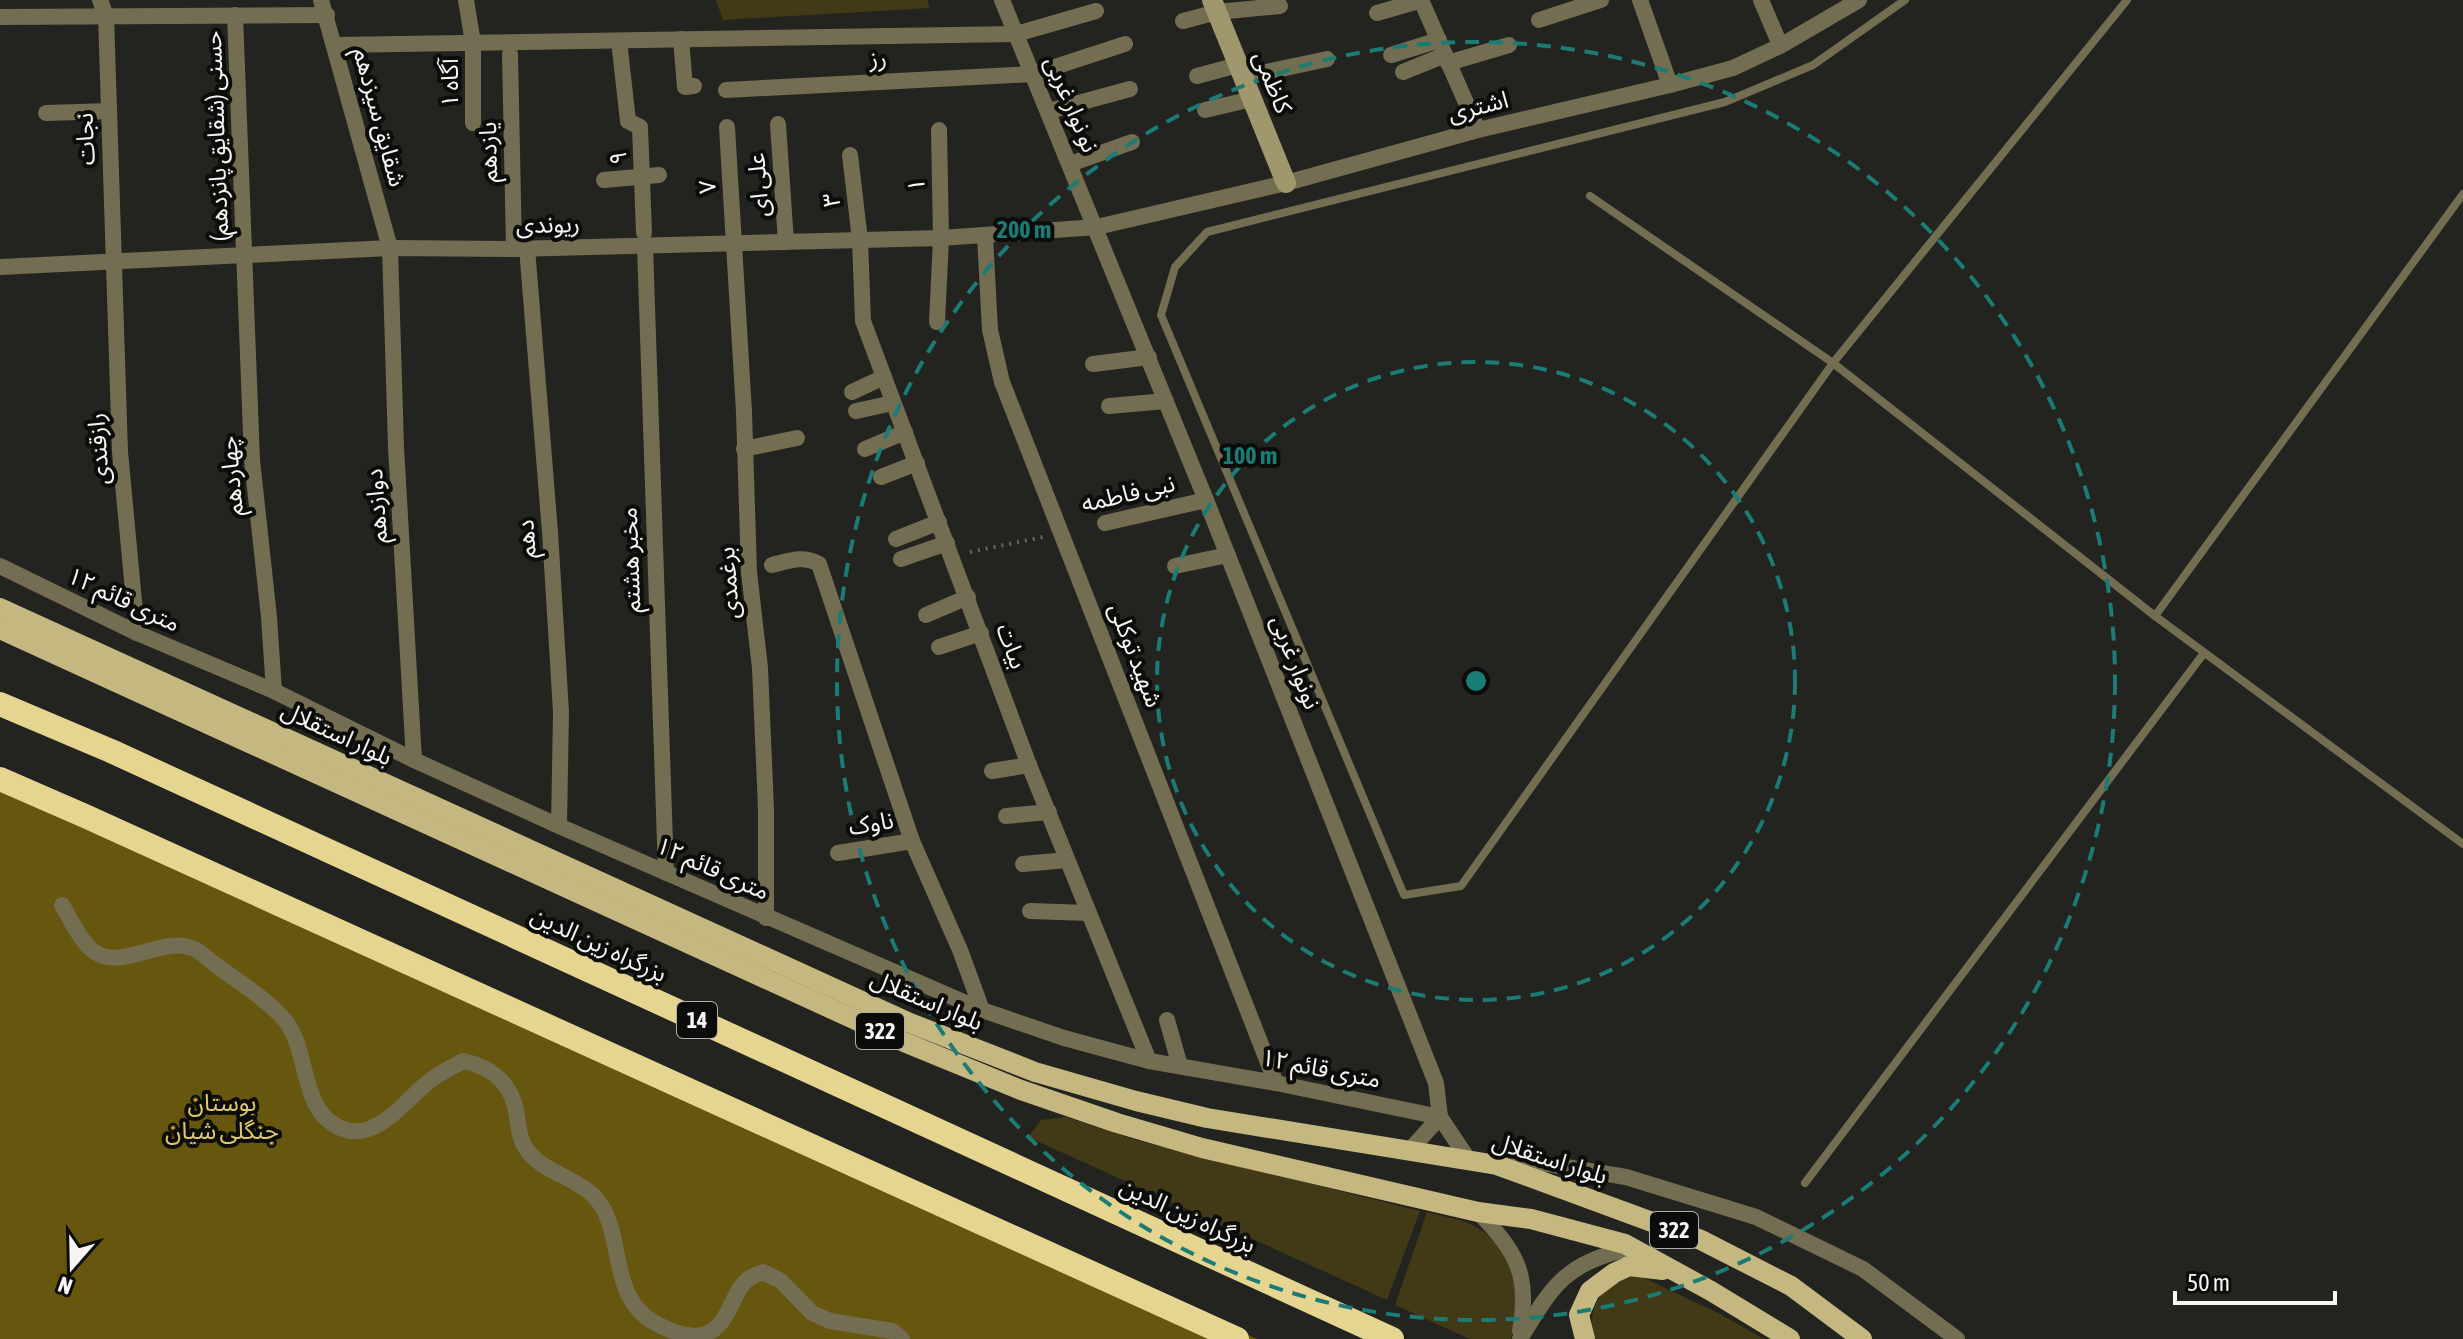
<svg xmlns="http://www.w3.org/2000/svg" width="2463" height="1339" font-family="'Asap Condensed','Noto Sans Arabic',sans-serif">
<rect width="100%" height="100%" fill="#23231f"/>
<g fill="#423a16">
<polygon points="716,0 927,0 930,8 723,20"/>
<polygon points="1066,1117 1136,1140 1420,1211 1387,1300 1028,1137 1041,1120"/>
<path d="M1427,1212C1441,1216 1456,1218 1470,1224C1513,1242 1526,1299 1511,1339H1470L1395,1305Z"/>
<path d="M1638,1275L1720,1314L1764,1339H1595C1584,1307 1605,1279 1638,1275Z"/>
</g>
<polygon fill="#66560e" points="0,777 78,809 1257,1339 0,1339"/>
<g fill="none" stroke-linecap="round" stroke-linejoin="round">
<polyline stroke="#666663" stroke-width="4" stroke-dasharray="2 6" stroke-linecap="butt" points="970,552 1043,537"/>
<g stroke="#736d52" stroke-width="8">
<polyline points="1905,0 1813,65 1725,102 1207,232 1175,267 1161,315 1404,895 1461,886 1833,363 2127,0"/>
<polyline points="1590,196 1833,363 2155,616 2463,844"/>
<polyline points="2155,616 2463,194"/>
<polyline points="1805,1183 2204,653"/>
</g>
<g stroke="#736d52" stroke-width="16">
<polyline points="100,0 106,16 120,452 137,633"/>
<polyline points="321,0 390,248 396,447 414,760"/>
<polyline points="466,0 473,43 473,123"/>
<polyline points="1002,0 1206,500 1436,1083 1440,1117 1468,1159"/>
<polyline points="1421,0 1478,130"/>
<polyline points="1640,0 1670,85"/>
<polyline points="1761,0 1778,40"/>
<polyline points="1377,13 1422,0"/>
<polyline points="235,15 252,460 269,617 274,691"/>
<polyline points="0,17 327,15"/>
<polyline points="1539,20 1601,0"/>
<polyline points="1183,21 1217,12 1280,6"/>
<polyline points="681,39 685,87 694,86"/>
<polyline points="619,41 628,121 640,127 644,233"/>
<polyline points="335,45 1016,34 1096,11"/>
<polyline points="510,54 514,249"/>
<polyline points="1391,55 1439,40"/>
<polyline points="1448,63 1509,45"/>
<polyline points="1403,72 1445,55"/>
<polyline points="1197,76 1238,65"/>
<polyline points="1243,77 1327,59"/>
<polyline points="726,90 1033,74 1125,44"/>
<polyline points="1205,110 1252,99"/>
<polyline points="1049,111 1130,89"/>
<polyline points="46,113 109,111"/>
<polyline points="778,124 786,242"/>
<polyline points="727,127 744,412 749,572 760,668 766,809 766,918"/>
<polyline points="850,155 860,240 863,321 1029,765 1149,1061"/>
<polyline points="1070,164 1132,142"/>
<polyline points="604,180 659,175"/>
<polyline points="985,236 990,330 1002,382 1276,1083"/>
<polyline points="645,246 666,873"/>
<polyline points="527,248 550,532 561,712 559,826"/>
<polyline points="0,267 390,248 514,249 941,238 1097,227 1286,183 1478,130 1670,85 1733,68 1780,46 1859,0"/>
<polyline points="937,322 941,238 939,130"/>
<polyline points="1093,364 1149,357"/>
<polyline points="852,392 884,377"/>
<polyline points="1109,406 1166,401"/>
<polyline points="856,411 893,403"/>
<polyline points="744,449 797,438"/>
<polyline points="865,449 905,432"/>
<polyline points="881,477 917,463"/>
<polyline points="1105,523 1206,500"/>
<polyline points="896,539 939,522"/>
<polyline points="901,559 947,543"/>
<path d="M772,565C789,561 803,555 819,564L912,841L960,950L982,1010"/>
<polyline points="0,566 137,633 274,691 414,760 559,826 982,1010 1064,1038 1149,1061 1276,1083 1440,1117"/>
<polyline points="1175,566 1228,555"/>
<polyline points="926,615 968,597"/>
<polyline points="939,647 981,633"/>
<polyline points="992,771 1029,765"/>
<polyline points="1006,816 1049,812"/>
<polyline points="838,853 912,841"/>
<polyline points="1023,864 1067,860"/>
<path d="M62,905C70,918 77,935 88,946C116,977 160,935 192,948C201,951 209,960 217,966C239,982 265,998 283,1018C312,1050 297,1115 346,1130C378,1139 406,1100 427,1083C437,1074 451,1068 463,1061C488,1066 508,1080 515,1106C519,1121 517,1134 525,1147C540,1172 574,1176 594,1196C628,1231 604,1301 661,1326C671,1331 684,1336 696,1336C730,1333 730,1293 747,1280C751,1276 758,1274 763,1272L781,1281L812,1313L830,1321L892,1331L902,1339"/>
<polyline points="1030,911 1088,913"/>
<polyline points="1167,1020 1180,1066"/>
<polyline points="1410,1150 1440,1117"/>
<polyline points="1505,1165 1548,1164 1626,1177 1756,1217 1863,1269 1957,1339"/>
<path d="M1478,1212C1517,1252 1530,1275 1520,1331"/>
<path d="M1520,1339C1554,1283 1565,1264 1631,1248"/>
</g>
<polyline stroke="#a1976c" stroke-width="20" points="1212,0 1286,183"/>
<g stroke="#c5b780" stroke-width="20">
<polyline points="0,608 910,1023 1035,1072 1136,1101 1207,1118 1497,1165 1701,1240 1791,1286 1862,1339"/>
<polyline points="0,629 904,1042 1021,1090 1117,1123 1202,1148 1478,1212 1531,1219 1625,1244 1711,1291 1790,1339"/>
<polyline points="1585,1339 1579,1315 1590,1291 1614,1273 1629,1266 1663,1270"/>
</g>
<g stroke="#e5d591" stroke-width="24">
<polyline points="0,704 111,751 1392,1339"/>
<polyline points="0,779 85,816 1237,1339"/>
</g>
</g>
<g fill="none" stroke="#1b7c75" stroke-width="4" stroke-dasharray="14 10">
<circle cx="1476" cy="681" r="319"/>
<circle cx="1476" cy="681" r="639"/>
</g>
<g text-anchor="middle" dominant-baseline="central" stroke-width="8" stroke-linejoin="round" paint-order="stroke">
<g fill="#0c0c0b" stroke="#b0afad" stroke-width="2">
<rect x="677" y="1002" width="40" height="36" rx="6"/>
<rect x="856" y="1013" width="48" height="36" rx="6"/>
<rect x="1650" y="1212" width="48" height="36" rx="6"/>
</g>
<g font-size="22" font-weight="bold" fill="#f6f5f3">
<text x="697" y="1020">14</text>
<text x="880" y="1031">322</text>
<text x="1674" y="1230">322</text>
</g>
<g font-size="24" fill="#f6f5f3" stroke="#0c0c0b">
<text transform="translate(878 58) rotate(-3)">رز</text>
<text transform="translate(1273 82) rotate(68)">کاظمی</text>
<text transform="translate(449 83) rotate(-90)">آگاه ۱</text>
<text transform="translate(1072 104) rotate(67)">نو نوار غربی</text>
<text transform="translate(1478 106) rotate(-14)">اشتری</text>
<text transform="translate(380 117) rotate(75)">شقایق سیزدهم</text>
<text transform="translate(216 136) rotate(-92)">حسنی (شقایق پانزدهم)</text>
<text transform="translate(85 139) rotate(-92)">نجات</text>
<text transform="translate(488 152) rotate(-91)">یازدهم</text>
<text transform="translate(618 158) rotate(-93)">۹</text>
<text transform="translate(758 185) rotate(-94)">علی ای</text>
<text transform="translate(916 185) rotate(-91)">۱</text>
<text transform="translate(707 187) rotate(-94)">۷</text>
<text transform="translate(831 200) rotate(-96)">۳</text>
<text transform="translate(548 224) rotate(-1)">ریوندی</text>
<text transform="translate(98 449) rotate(-94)">رازقندی</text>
<text transform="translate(231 476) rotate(-95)">چهاردهم</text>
<text transform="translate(1128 493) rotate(-13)">نبی فاطمه</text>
<text transform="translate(376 506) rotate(-94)">دوازدهم</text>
<text transform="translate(526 539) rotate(-94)">دهم</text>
<text transform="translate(630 560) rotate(-92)">مخبر هشتم</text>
<text transform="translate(728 583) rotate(-94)">برغمدی</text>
<text transform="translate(124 599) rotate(25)">۱۲ متری قائم</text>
<text transform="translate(1012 646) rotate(70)">بیات</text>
<text transform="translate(1136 655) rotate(69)">شهید توکلی</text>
<text transform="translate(1296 662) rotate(69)">نونوار غربی</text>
<text transform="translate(337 733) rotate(25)">بلوار استقلال</text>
<text transform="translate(871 823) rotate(-9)">ناوک</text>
<text transform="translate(713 868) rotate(24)">۱۲ متری قائم</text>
<text transform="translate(599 944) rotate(25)">بزرگراه زین الدین</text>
<text transform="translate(927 1000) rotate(23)">بلوار استقلال</text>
<text transform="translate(1321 1068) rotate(11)">۱۲ متری قائم</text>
<text transform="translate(1550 1158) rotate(18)">بلوار استقلال</text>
<text transform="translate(1188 1215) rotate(25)">بزرگراه زین الدین</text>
</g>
<g font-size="24" fill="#e0c96b" stroke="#0c0c0b">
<text x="222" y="1102">بوستان<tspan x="222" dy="28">جنگلی شیان</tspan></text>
</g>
</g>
<circle cx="1476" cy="681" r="12" fill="#1b7c75" stroke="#0c0c0b" stroke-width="4"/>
<g font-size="24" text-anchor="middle" font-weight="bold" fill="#1b7c75" stroke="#0c0c0b" stroke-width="8" stroke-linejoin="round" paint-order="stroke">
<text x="1024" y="238">200 m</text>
<text x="1250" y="464">100 m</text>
</g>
<g transform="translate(72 1267) rotate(200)" stroke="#0c0c0b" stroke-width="6" paint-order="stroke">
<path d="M0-6L14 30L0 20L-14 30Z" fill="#f6f5f3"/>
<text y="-12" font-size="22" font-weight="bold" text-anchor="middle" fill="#f6f5f3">N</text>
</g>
<path d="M2175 1291v12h160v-12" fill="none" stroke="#f6f5f3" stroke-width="4"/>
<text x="2187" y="1291" font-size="24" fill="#f6f5f3" stroke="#0c0c0b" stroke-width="6" paint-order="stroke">50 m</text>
</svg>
